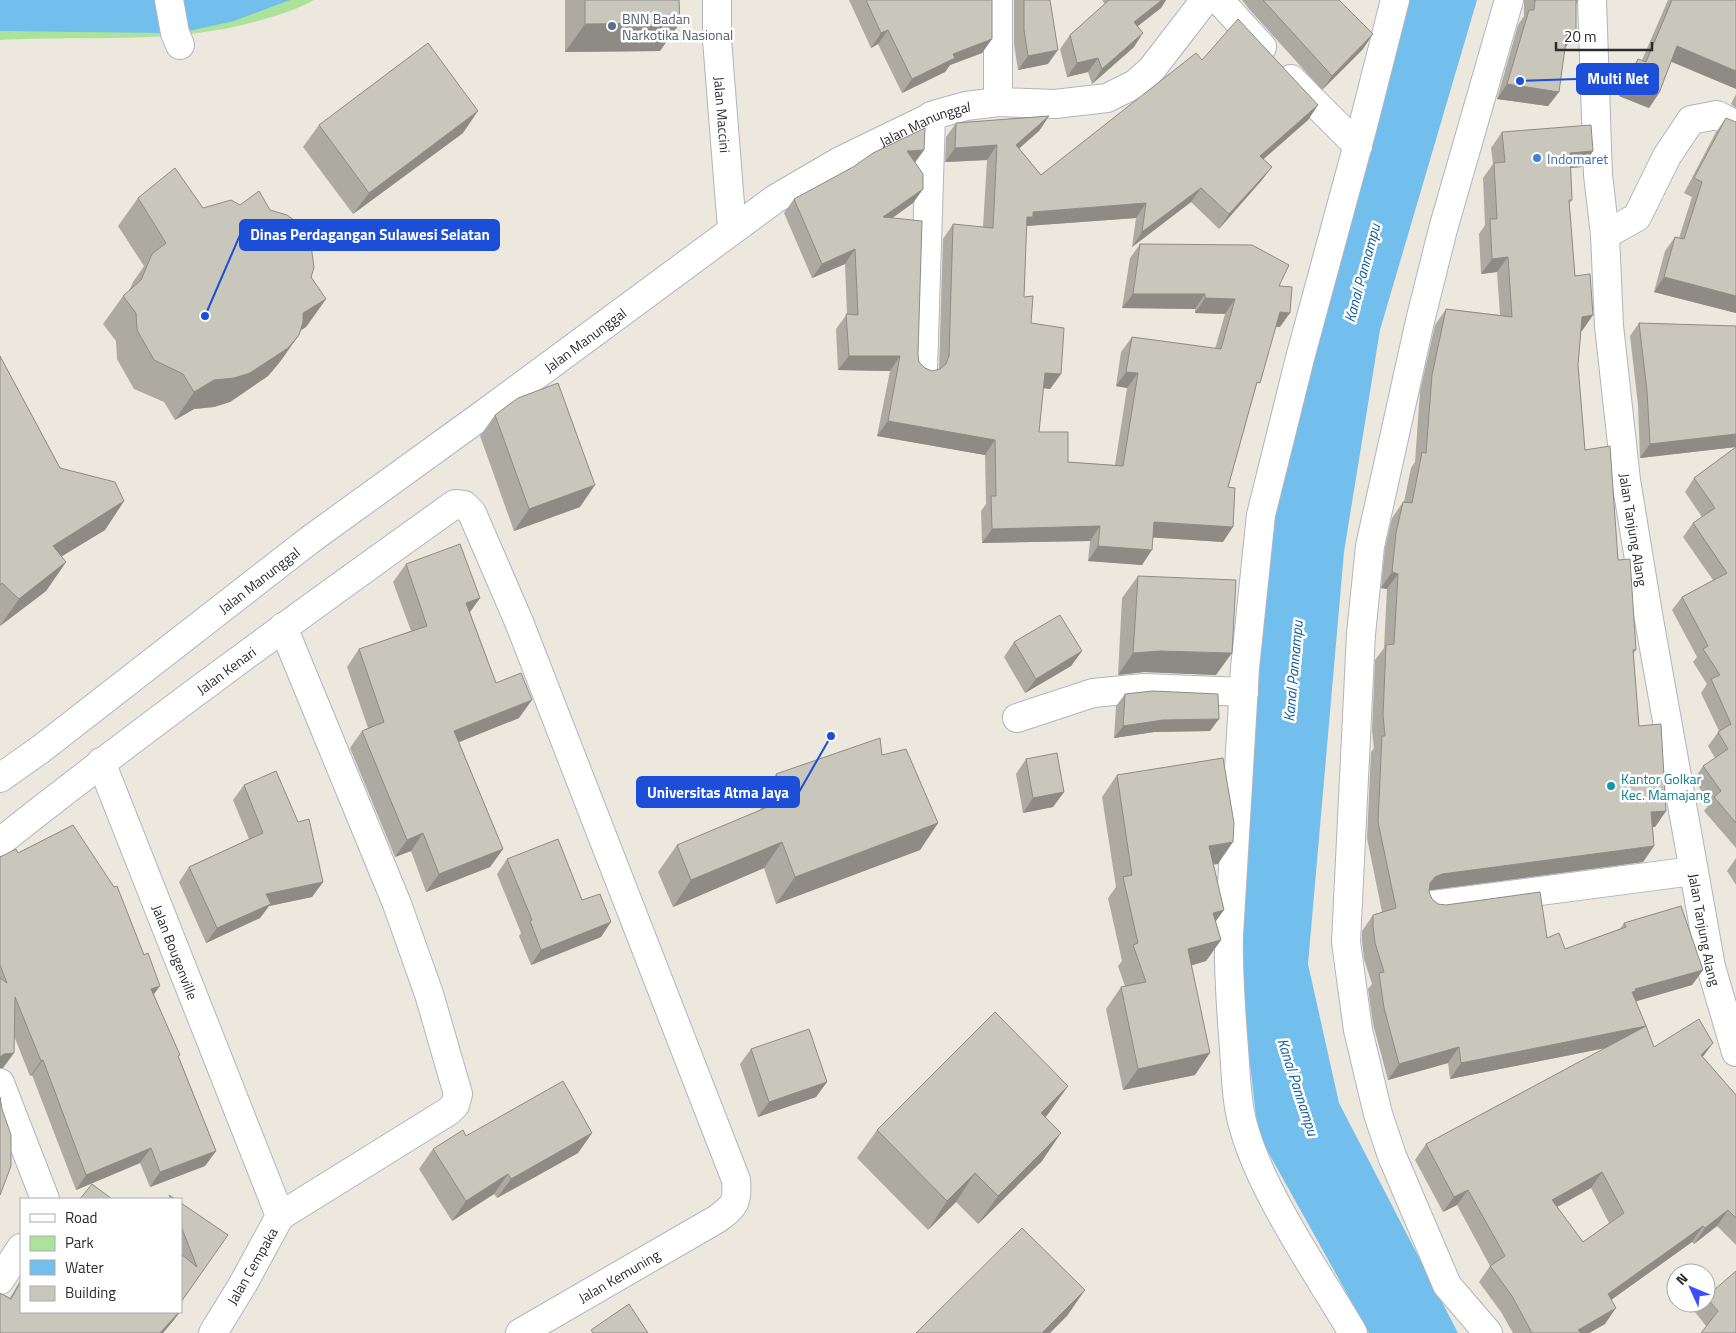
<svg xmlns="http://www.w3.org/2000/svg" width="1736" height="1333" font-family="'Titillium Web',sans-serif">
<rect width="100%" height="100%" fill="#ede8de"/>
<path fill="#ace39b" d="M0,0H314C298,9 282,14 265,19C176,46 90,35 0,40Z"/>
<g fill="#72bfee">
<polygon points="0,0 154,0 160,33 0,31"/>
<polygon points="178,0 290,0 234,21 184,32"/>
<polygon points="1403,0 1477,0 1380,330 1344,552 1308,964 1339,1103 1458,1333 1369,1333 1258,1134 1237,950 1266,522"/>
</g>
<g fill="none" stroke-linecap="round" stroke-linejoin="round">
<g stroke="#b2b3bf" stroke-width="30">
<g id="minor">
<polyline points="169,0 175,33 180,45"/>
<path id="s1" d="M717,0V40L732,229"/>
<polyline points="1219,0 1262,47"/>
<path id="s2" d="M1592,0L1598,175L1605,235L1609,326L1626,480L1648,614L1711,967L1736,1052"/>
<polyline points="1291,79 1358,146"/>
<polyline points="998,102 998,0"/>
<polyline points="1605,235 1637,217 1667,156 1691,120 1717,115 1736,125"/>
<polyline points="923,370 931,116"/>
<polyline points="1017,718 1093,693 1144,688 1244,692"/>
<path id="s3" d="M101,762L280,1216L243,1284L213,1333"/>
<path id="s4" d="M0,778L41,749L311,539L481,416L775,199L840,161L937,114L966,106L998,102L1055,104L1107,98L1135,84L1151,70L1205,0"/>
<path id="s5" d="M0,842C148,725 301,614 455,504L464,505L472,513L519,622L736,1180C738,1202 735,1206 717,1219L520,1333"/>
<polyline points="1433,905 1693,871"/>
<polyline points="0,1083 45,1199"/>
<polyline points="280,1216 449,1111 455,1105 458,1094 429,994 397,904 283,627"/>
<polyline points="0,1280 21,1248"/>
<path d="M1353,1333C1317,1272 1261,1192 1243,1125C1236,1101 1236,1074 1234,1049C1231,1011 1228,973 1229,935L1245,668L1261,515L1300,358L1364,122L1395,0"/>
<polyline points="1488,1333 1447,1285 1392,1156 1378,1114 1358,1030 1346,942 1361,634 1370,546 1420,321 1443,229 1509,0"/>
</g>
</g>
<use href="#minor" stroke="#fff" stroke-width="28"/>
</g>
<g fill="#adaaa2" fill-rule="evenodd">
<polygon points="565,0 679,0 660,51 565,52"/>
<polygon points="849,0 992,0 992,39 982,53 950,65 945,72 902,93 878,44 871,48"/>
<polygon points="1014,0 1050,0 1048,64 1018,70 1014,44"/>
<polygon points="1102,0 1166,0 1161,8 1137,26 1134,47 1092,84 1088,72 1067,77 1060,49 1070,35 1105,4"/>
<polygon points="1242,0 1339,0 1363,49 1322,90 1249,9"/>
<polygon points="1524,0 1579,0 1576,4 1565,48 1559,92 1548,106 1497,99 1518,25 1524,16"/>
<polygon points="1668,0 1736,0 1671,62 1659,93 1649,108 1619,96 1628,73 1638,59 1642,60"/>
<polygon points="1202,60 1318,105 1308,120 1263,159 1272,167 1261,181 1219,229 1191,202 1132,247 1136,218 1026,226 1024,297 1031,323 1061,374 1050,389 1043,388 1039,432 1068,462 1115,465 1127,388 1116,386 1121,352 1132,337 1215,349 1225,314 1195,313 1195,309 1122,308 1130,258 1140,244 1279,286 1280,327 1276,327 1255,390 1228,487 1223,542 1153,537 1142,565 1088,561 1090,541 982,543 981,511 986,504 985,455 877,436 890,371 838,370 836,329 847,314 845,264 812,278 784,213 794,199 924,150 915,162 923,189 913,203 892,218 919,362 925,368 932,371 939,370 943,239 953,224 983,227 987,160 945,162 946,137 956,123 1049,116 1039,131 1019,148 1041,175"/>
<polygon points="1736,94 1736,108 1731,104"/>
<polygon points="1726,118 1736,313 1654,292 1665,251 1675,237 1679,238 1692,197 1684,193 1716,132"/>
<polygon points="319,125 463,133 353,214 303,147"/>
<path d="M1502,132L1593,151L1582,167L1570,168L1572,200L1569,204L1575,276L1582,331H1581L1578,365L1585,450L1618,560L1636,650L1633,654L1639,726L1666,811L1655,827H1653L1654,846L1643,862L1431,890H1429V892L1432,899L1438,904L1547,938L1565,949L1620,929L1624,923L1703,970L1692,985L1636,1001L1654,1047L1703,1057L1736,1095V1245L1717,1226L1694,1244L1692,1242L1611,1300L1605,1324L1589,1333H1513L1501,1312L1479,1282L1490,1266L1457,1205L1443,1212L1415,1160L1426,1144L1606,1048L1450,1079L1448,1063L1388,1080L1373,1024L1368,989L1372,984L1364,959L1362,941V931L1373,915L1382,912L1367,838L1371,752L1374,748L1372,731L1375,660L1384,648L1387,589L1381,588L1385,548L1392,518L1403,502H1404L1411,468L1415,462L1420,391L1435,325L1446,309L1500,315L1497,272L1481,274L1479,234L1485,225L1483,178L1493,164L1491,148ZM1591,1188L1609,1223L1583,1242L1557,1207Z"/>
<polygon points="138,198 203,208 240,205 270,210 311,277 326,299 306,327 300,331 299,335 279,363 268,376 230,402 214,407 194,409 175,420 164,402 134,389 117,359 116,341 103,324 123,296 129,291 133,282 144,266 118,226"/>
<polygon points="1639,323 1736,447 1640,458 1638,405 1630,336"/>
<polygon points="0,356 60,468 124,501 105,530 61,556 66,562 46,591 0,626"/>
<polygon points="495,415 580,507 514,531 480,436"/>
<polygon points="1736,447 1736,848 1704,811 1710,803 1694,780 1703,766 1715,758 1708,746 1719,731 1701,693 1707,684 1693,662 1697,657 1672,610 1682,597 1713,580 1683,537 1693,523 1702,517 1685,492 1694,478"/>
<polygon points="406,564 480,598 470,612 496,683 519,718 459,742 503,849 490,867 426,892 411,851 395,857 350,748 362,731 368,728 347,667 359,649 411,631 393,582"/>
<polygon points="1138,576 1216,675 1144,672 1118,675 1122,598"/>
<polygon points="1014,642 1082,651 1071,666 1025,693 1004,657"/>
<polygon points="1125,694 1210,731 1154,732 1114,738 1116,706"/>
<polygon points="882,755 938,823 920,850 776,904 764,868 673,907 658,872 677,845 761,810 758,800 776,774"/>
<polygon points="1026,759 1064,792 1053,807 1023,813 1016,774"/>
<polygon points="1117,775 1218,864 1214,864 1216,922 1221,940 1206,961 1192,965 1195,1075 1123,1090 1106,1009 1121,987 1125,986 1118,966 1122,961 1108,898 1116,887 1102,797"/>
<polygon points="244,785 323,882 312,897 269,906 260,918 206,943 179,882 189,867 249,839 233,800"/>
<polygon points="18,853 154,994 216,1151 205,1166 150,1187 140,1163 76,1190 32,1075 30,1076 14,1036 3,1068 0,1068 0,857"/>
<polygon points="1736,858 1736,885 1727,871"/>
<polygon points="507,859 582,900 601,937 531,965 519,936 521,933 497,874"/>
<polygon points="751,1049 827,1082 816,1097 758,1117 740,1064"/>
<polygon points="1068,1086 1046,1117 1042,1161 978,1224 956,1202 928,1230 857,1158 877,1130"/>
<polygon points="592,1133 578,1153 497,1198 494,1194 452,1221 419,1169 433,1149"/>
<polygon points="181,1203 228,1235 181,1302"/>
<polygon points="21,1279 21,1312 180,1312 173,1321 163,1333 0,1333 0,1293 10,1298"/>
<polygon points="1706,1297 1736,1333 1706,1326 1695,1312 1702,1303 1706,1303"/>
</g>
<g fill="#8d8b84">
<polygon points="1162,0 1166,0 1161,8 1124,37 1134,22"/>
<polygon points="680,23 660,51 565,52 585,24"/>
<polygon points="888,30 878,44 871,48 881,33"/>
<polygon points="1143,33 1134,47 1092,84 1102,69"/>
<polygon points="1567,33 1576,33 1565,48 1556,48"/>
<polygon points="1373,34 1363,49 1322,90 1332,76"/>
<polygon points="992,39 982,53 950,65 945,72 902,93 912,79 953,54"/>
<polygon points="1677,46 1736,71 1736,89 1667,60"/>
<polygon points="1058,50 1048,64 1018,70 1028,56"/>
<polygon points="1098,58 1088,72 1067,77 1077,63"/>
<polygon points="1629,82 1659,93 1649,108 1619,96"/>
<polygon points="1507,84 1559,92 1548,106 1497,99"/>
<polygon points="1318,105 1308,120 1250,171 1260,156"/>
<polygon points="478,111 463,133 353,214 369,193"/>
<polygon points="1049,116 1039,131 1006,160 1016,145"/>
<polygon points="997,145 987,160 945,162 955,148"/>
<polygon points="924,150 914,164 907,151"/>
<polygon points="1593,151 1582,167 1559,169 1570,153"/>
<polygon points="1272,167 1261,181 1219,229 1229,214"/>
<polygon points="1201,188 1191,202 1132,247 1142,232"/>
<polygon points="923,189 913,203 873,232 883,217"/>
<polygon points="1146,203 1136,218 1026,226 1027,217 1033,212"/>
<polygon points="855,249 845,264 812,278 822,264"/>
<polygon points="1508,257 1497,272 1481,274 1492,259"/>
<polygon points="1664,277 1736,296 1736,313 1654,292"/>
<polygon points="1133,294 1205,294 1195,309 1122,308"/>
<polygon points="1205,298 1235,299 1225,314 1195,313"/>
<polygon points="326,299 306,327 283,341 303,313"/>
<polygon points="1280,312 1290,313 1280,327 1270,327"/>
<polygon points="1593,315 1582,331 1571,332 1582,317"/>
<polygon points="299,335 279,363 268,376 230,402 214,407 194,409 175,420 194,392 214,380"/>
<polygon points="849,356 900,356 890,371 838,370"/>
<polygon points="1126,372 1138,373 1127,388 1116,386"/>
<polygon points="1045,373 1061,374 1050,389 1035,387"/>
<polygon points="888,421 995,440 985,455 877,436"/>
<polygon points="1736,434 1736,447 1640,458 1650,444"/>
<polygon points="595,485 580,507 514,531 529,509"/>
<polygon points="124,501 105,530 33,574 53,546"/>
<polygon points="1154,522 1233,527 1223,542 1144,537"/>
<polygon points="1100,526 1090,541 982,543 992,529"/>
<polygon points="1098,546 1152,550 1142,565 1088,561"/>
<polygon points="66,562 46,591 0,626 19,599"/>
<polygon points="1392,572 1398,574 1387,589 1381,588"/>
<polygon points="480,598 467,616 466,603"/>
<polygon points="1082,651 1071,666 1025,693 1036,679"/>
<polygon points="1160,651 1232,653 1216,675 1144,672 1118,675 1133,653"/>
<polygon points="532,700 519,718 442,749 454,731"/>
<polygon points="1219,719 1210,731 1154,732 1114,738 1123,726 1163,720"/>
<polygon points="1064,792 1053,807 1023,813 1033,798"/>
<polygon points="1666,811 1655,827 1640,828 1651,812"/>
<polygon points="938,823 920,850 776,904 795,877"/>
<polygon points="423,833 411,851 395,857 407,840"/>
<polygon points="782,842 764,868 673,907 691,880"/>
<polygon points="1233,842 1218,864 1195,867 1209,846"/>
<polygon points="1654,846 1643,862 1431,890 1424,892 1435,877 1442,874"/>
<polygon points="503,849 490,867 426,892 439,874"/>
<polygon points="323,882 312,897 269,906 260,918 206,943 217,928 266,894"/>
<polygon points="1224,910 1209,931 1213,913"/>
<polygon points="611,922 601,937 531,965 541,950"/>
<polygon points="1221,940 1206,961 1173,971 1188,949"/>
<polygon points="1703,970 1692,985 1627,1004 1621,1008 1635,989"/>
<polygon points="160,986 149,1001 151,989"/>
<polygon points="1646,1026 1635,1042 1450,1079 1461,1063"/>
<polygon points="1713,1043 1702,1058 1701,1055"/>
<polygon points="1459,1047 1448,1063 1388,1080 1399,1064"/>
<polygon points="14,1053 3,1068 0,1068 0,1057 4,1054"/>
<polygon points="1210,1053 1195,1075 1123,1090 1138,1069"/>
<polygon points="43,1060 32,1075 30,1076 41,1061"/>
<polygon points="827,1082 816,1097 758,1117 769,1102"/>
<polygon points="1068,1086 1048,1114 1022,1141 1041,1113"/>
<polygon points="592,1133 578,1153 497,1198 511,1179"/>
<polygon points="1061,1133 1042,1161 978,1224 998,1196"/>
<polygon points="151,1148 140,1163 76,1190 86,1175"/>
<polygon points="216,1151 205,1166 150,1187 160,1172"/>
<polygon points="1602,1172 1591,1188 1541,1216 1552,1200"/>
<polygon points="975,1173 956,1202 928,1230 947,1201"/>
<polygon points="508,1174 494,1194 452,1221 466,1201"/>
<polygon points="1468,1190 1457,1205 1443,1212 1454,1197"/>
<polygon points="1728,1210 1717,1226 1694,1244 1705,1228"/>
<polygon points="1703,1226 1692,1242 1597,1310 1608,1294"/>
<polygon points="1085,1290 1067,1316 1050,1333 1042,1333"/>
<polygon points="1616,1308 1605,1324 1589,1333 1576,1333 1578,1330"/>
<polygon points="179,1312 180,1312 173,1321 163,1333 160,1333"/>
</g>
<g fill="#c9c6bc" stroke="#8d8b84" fill-rule="evenodd">
<polygon points="585,0 679,0 680,23 585,24"/>
<polygon points="866,0 992,0 992,39 953,54 955,58 912,79 888,30 881,33"/>
<polygon points="1024,0 1050,0 1058,50 1028,56 1024,30"/>
<polygon points="1109,0 1162,0 1134,22 1143,33 1102,69 1098,58 1077,63 1070,35"/>
<polygon points="1263,0 1339,0 1373,34 1332,76"/>
<polygon points="1535,0 1576,0 1576,33 1567,33 1559,92 1507,84 1529,10 1534,10"/>
<polygon points="1672,0 1736,0 1736,71 1677,46 1659,93 1629,82 1638,59 1646,62"/>
<polygon points="1238,19 1318,105 1260,156 1272,167 1229,214 1201,188 1142,232 1146,203 1033,212 1033,217 1027,217 1024,297 1033,296 1031,323 1064,328 1061,374 1045,373 1039,432 1068,432 1068,462 1123,466 1138,373 1126,372 1132,337 1221,349 1235,299 1205,298 1205,294 1133,294 1140,244 1252,245 1289,265 1279,286 1292,287 1290,313 1280,312 1260,383 1257,382 1228,487 1235,488 1233,527 1154,522 1152,550 1098,546 1100,526 992,529 991,496 996,496 995,440 888,421 900,356 849,356 846,314 858,315 855,249 822,264 794,199 853,167 873,153 925,128 924,150 907,151 923,174 923,189 883,217 922,221 918,355 919,362 925,368 932,371 940,369 946,364 949,356 953,224 993,228 997,145 955,148 956,123 1049,116 1016,145 1041,175 1196,53 1202,60"/>
<polygon points="428,43 478,111 369,193 319,125"/>
<polygon points="1726,118 1736,122 1736,296 1664,277 1675,237 1684,239 1702,182 1694,178"/>
<polygon points="1591,125 1593,151 1570,153 1572,200 1569,200 1575,276 1590,274 1593,315 1582,317 1578,365 1585,450 1610,446 1618,560 1630,559 1636,650 1633,650 1639,726 1661,724 1666,811 1651,812 1654,846 1442,874 1435,877 1430,883 1429,892 1432,899 1438,904 1446,905 1540,892 1547,938 1559,933 1565,949 1626,927 1624,923 1681,906 1703,970 1635,989 1636,991 1632,992 1646,1026 1461,1063 1459,1047 1399,1064 1384,1008 1379,973 1384,972 1375,943 1373,926 1373,915 1396,908 1378,822 1382,736 1385,736 1383,715 1386,645 1394,644 1398,574 1392,572 1396,533 1403,502 1412,503 1422,452 1426,453 1432,375 1446,309 1512,317 1508,257 1492,259 1490,219 1497,219 1494,163 1505,162 1502,132"/>
<polygon points="175,168 203,208 231,200 240,205 259,191 270,210 287,215 298,223 310,237 314,268 311,277 326,299 303,313 303,322 299,335 288,348 250,373 234,378 214,380 194,392 183,374 154,360 137,330 136,313 123,296 141,280 152,254 166,243 138,198"/>
<polygon points="1639,323 1736,326 1736,434 1650,444 1647,391"/>
<polygon points="0,356 60,468 115,482 124,501 53,546 66,562 19,599 2,583 0,585"/>
<polygon points="558,383 595,485 529,509 495,415 518,398"/>
<polygon points="1736,447 1736,823 1714,797 1721,791 1703,766 1728,749 1718,732 1731,724 1711,679 1720,675 1703,649 1708,646 1682,597 1727,573 1693,523 1715,508 1694,478"/>
<polygon points="460,544 480,598 466,603 496,683 521,673 532,700 454,731 503,849 439,874 423,833 407,840 362,731 384,722 359,649 427,626 406,564"/>
<polygon points="1138,576 1236,580 1232,653 1160,651 1133,653"/>
<polygon points="1060,615 1082,651 1036,679 1014,642"/>
<polygon points="1153,691 1218,694 1219,719 1163,720 1123,726 1125,694"/>
<polygon points="880,738 882,755 906,749 938,823 795,877 782,842 691,880 677,845 770,806 768,801 784,797 776,774"/>
<polygon points="1057,753 1064,792 1033,798 1026,759"/>
<polygon points="1223,758 1234,823 1233,842 1209,846 1224,910 1213,913 1221,940 1188,949 1210,1053 1138,1069 1121,987 1146,982 1133,945 1138,943 1123,877 1132,875 1117,775"/>
<polygon points="276,771 298,822 309,819 323,882 266,894 271,904 217,928 189,867 263,833 244,785"/>
<polygon points="73,825 114,887 117,886 144,955 148,953 160,986 151,989 180,1055 178,1056 216,1151 160,1172 151,1148 86,1175 43,1060 41,1061 15,997 14,1053 4,1054 0,1057 0,978 7,983 0,965 0,857 16,849 18,853"/>
<polygon points="558,839 582,900 600,894 611,922 541,950 530,921 532,920 507,859"/>
<polygon points="995,1012 1068,1086 1041,1113 1061,1133 998,1196 975,1173 947,1201 877,1130"/>
<path d="M1699,1019L1713,1043L1701,1055L1736,1095V1218L1728,1210L1705,1228L1703,1226L1608,1294L1616,1308L1578,1330L1581,1333H1532L1512,1296L1490,1266L1505,1256L1468,1190L1454,1197L1426,1144L1646,1026L1654,1047ZM1602,1172L1624,1213L1583,1242L1552,1200Z"/>
<polygon points="809,1029 827,1082 769,1102 751,1049"/>
<polygon points="563,1081 592,1133 511,1179 508,1174 466,1201 433,1149 463,1130 466,1136"/>
<polygon points="0,1097 2,1109 11,1135 11,1166 0,1195"/>
<polygon points="92,1184 112,1199 80,1199"/>
<polygon points="169,1195 175,1199 171,1199"/>
<polygon points="181,1203 228,1235 181,1302 181,1254 197,1267 181,1226"/>
<polygon points="1022,1228 1085,1290 1042,1333 916,1333"/>
<polygon points="1736,1271 1736,1333 1701,1333 1718,1311 1706,1297"/>
<polygon points="21,1281 21,1312 179,1312 160,1333 0,1333 0,1293 11,1299"/>
<polygon points="629,1304 648,1333 593,1333 591,1330"/>
</g>
<circle fill="#5c6f8a" stroke="#fff" stroke-width="2" cx="612" cy="26" r="5"/>
<circle fill="#3f7fe0" stroke="#fff" stroke-width="2" cx="1537" cy="158" r="5"/>
<circle fill="#0f9aa8" stroke="#fff" stroke-width="2" cx="1611" cy="786" r="5"/>
<g text-anchor="middle" dominant-baseline="central" stroke-width="5" stroke-linejoin="round" paint-order="stroke">
<g font-size="14" fill="#4e5e75" stroke="#fff" text-anchor="start">
<text x="622" y="18">BNN Badan<tspan x="622" dy="16">Narkotika Nasional</tspan></text>
</g>
<g font-size="14" fill="#2c2c2c" stroke="#fff">
<text stroke="none"><textPath href="#s1" startOffset="115">Jalan Maccini</textPath></text>
<text stroke="none"><textPath href="#s4" startOffset="1136">Jalan Manunggal</textPath></text>
<text stroke="none"><textPath href="#s4" startOffset="731">Jalan Manunggal</textPath></text>
<text stroke="none"><textPath href="#s2" startOffset="532">Jalan Tanjung Alang</textPath></text>
<text stroke="none"><textPath href="#s4" startOffset="326">Jalan Manunggal</textPath></text>
<text stroke="none"><textPath href="#s5" startOffset="284">Jalan Kenari</textPath></text>
<text stroke="none"><textPath href="#s2" startOffset="938">Jalan Tanjung Alang</textPath></text>
<text stroke="none"><textPath href="#s3" startOffset="204">Jalan Bougenville</textPath></text>
<text transform="translate(252 1266) rotate(-60)">Jalan Cempaka</text>
<text transform="translate(619 1276) rotate(-30)">Jalan Kemuning</text>
</g>
<g font-size="14" fill="#366cbe" stroke="#fff" text-anchor="start">
<text x="1547" y="158">Indomaret</text>
</g>
<g font-size="14" fill="#0d838f" stroke="#fff" text-anchor="start">
<text x="1621" y="778">Kantor Golkar<tspan x="1621" dy="16">Kec. Mamajang</tspan></text>
</g>
<g font-size="15" font-style="italic" fill="#0e5c9d" stroke="#fff">
<text transform="translate(1362 273) rotate(-75)">Kanal Pannampu</text>
<text transform="translate(1293 671) rotate(-85)">Kanal Pannampu</text>
<text transform="translate(1298 1087) rotate(72)">Kanal Pannampu</text>
</g>
</g>
<path fill="none" stroke="#1d4ed8" stroke-width="2" d="M1520 81L1577 79M205 316L240 235M831 736L799 792"/>
<g fill="#1d4ed8" stroke="#fff" stroke-width="2">
<circle cx="1520" cy="81" r="5"/>
<circle cx="205" cy="316" r="5"/>
<circle cx="831" cy="736" r="5"/>
</g>
<g fill="#1d4ed8" stroke="#1d4ed8" stroke-width="2">
<rect x="1577" y="64" width="81" height="30" rx="5"/>
<rect x="240" y="220" width="259" height="30" rx="5"/>
<rect x="637" y="777" width="162" height="30" rx="5"/>
</g>
<g font-size="15" text-anchor="middle" font-weight="bold" fill="#fff">
<text x="1618" y="84">Multi Net</text>
<text x="370" y="240">Dinas Perdagangan Sulawesi Selatan</text>
<text x="718" y="798">Universitas Atma Jaya</text>
</g>
<rect x="20" y="1198" width="162" height="115" fill="#ffffff" stroke="#ababab"/>
<rect x="30" y="1214" width="25" height="8" fill="#ffffff" stroke="#ababab"/>
<text x="65" y="1223" font-size="15" fill="#2c2c2c">Road</text>
<rect x="30" y="1236" width="25" height="15" fill="#ace39b" stroke="#ababab"/>
<text x="65" y="1248" font-size="15" fill="#2c2c2c">Park</text>
<rect x="30" y="1260" width="25" height="15" fill="#72bfee" stroke="#ababab"/>
<text x="65" y="1273" font-size="15" fill="#2c2c2c">Water</text>
<rect x="30" y="1286" width="25" height="15" fill="#c9c6bc" stroke="#ababab"/>
<text x="65" y="1298" font-size="15" fill="#2c2c2c">Building</text>
<g transform="translate(1691 1288) rotate(314)"><circle r="24" fill="#ffffff" stroke="#ababab"/>
<path d="M0-4L9 19L0 12L-9 19Z" fill="#3f4df9"/>
<text y="-8" font-size="14" font-weight="bold" text-anchor="middle" fill="#2c2c2c">N</text>
</g>
<path d="M1556 42v8h96v-8" fill="none" stroke="#2c2c2c" stroke-width="2.5"/>
<text x="1564" y="42" font-size="15" fill="#2c2c2c" stroke="#ffffff" stroke-width="4" paint-order="stroke">20 m</text>
</svg>
